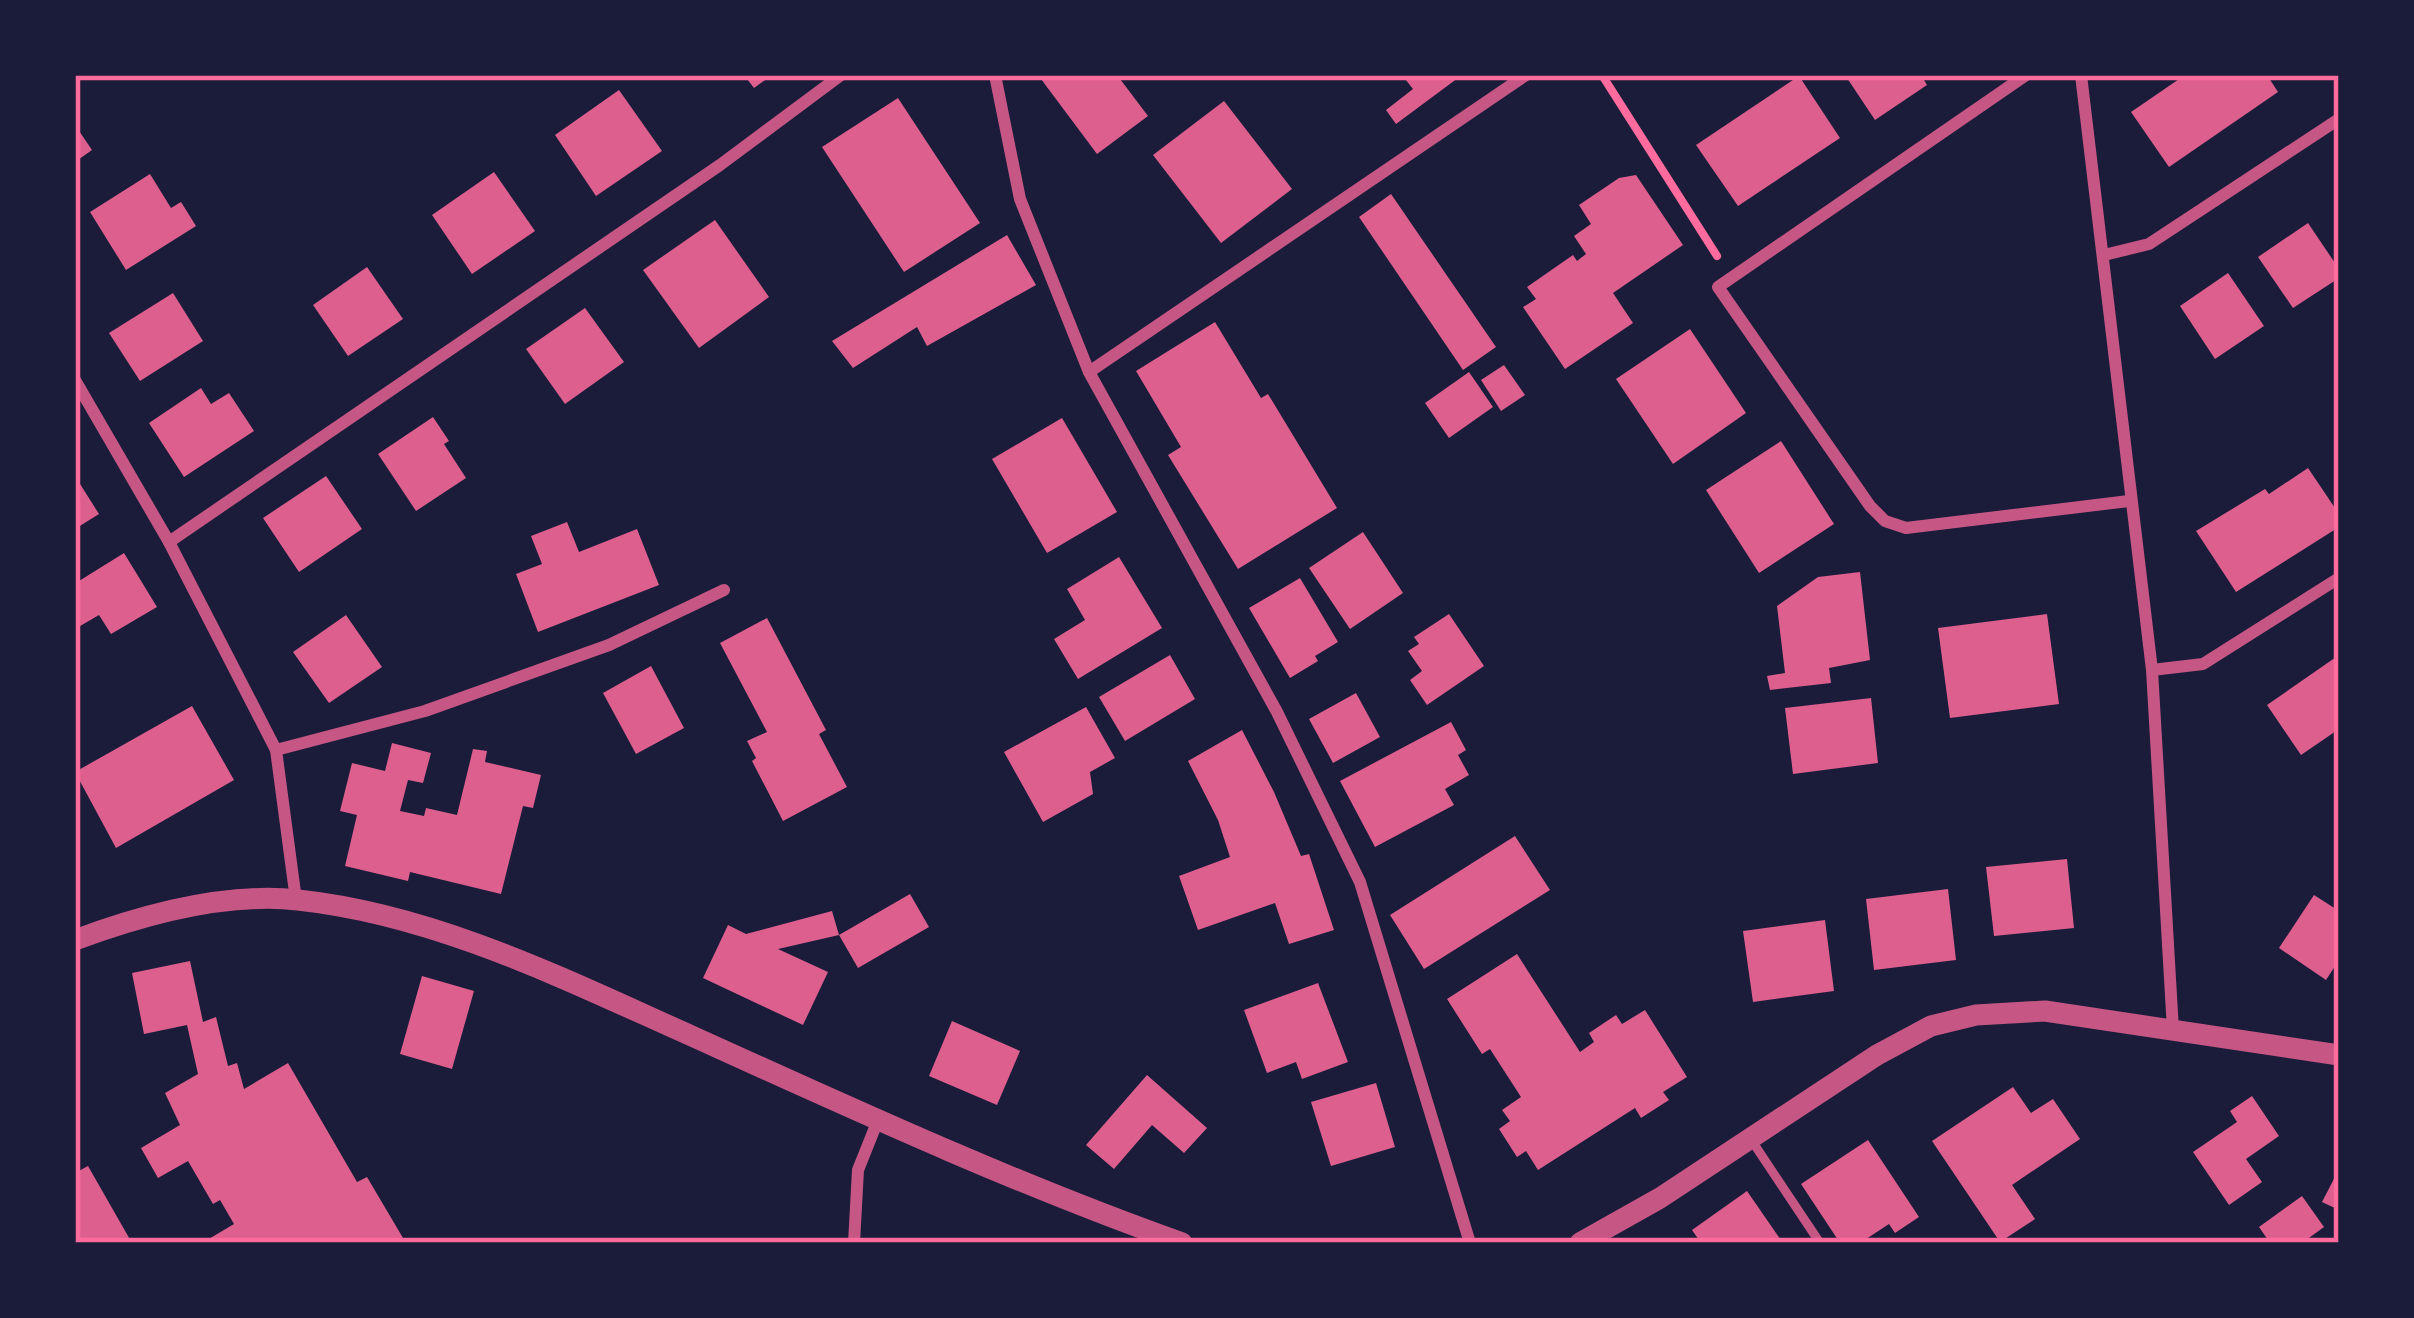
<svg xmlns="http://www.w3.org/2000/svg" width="2414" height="1318" font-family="Ubuntu,sans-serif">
<rect width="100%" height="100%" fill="#1b1b3a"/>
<g fill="#dd5f8e">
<polygon points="744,75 772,75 754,88"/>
<polygon points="1038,75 1117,75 1148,116 1097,154"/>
<polygon points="1402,75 1462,75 1396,124 1386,110 1413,89"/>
<polygon points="1845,75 1921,75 1927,85 1875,120"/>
<polygon points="2185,75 2267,75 2278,92 2169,167 2131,112"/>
<polygon points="1799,76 1840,138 1738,206 1696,145"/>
<polygon points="619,90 662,151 596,196 555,135"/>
<polygon points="898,98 980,223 904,272 822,147"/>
<polygon points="1224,101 1292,189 1221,243 1153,155"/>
<polygon points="75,125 92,150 75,162"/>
<polygon points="494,172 535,231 472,274 432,215"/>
<polygon points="150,174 171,208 181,202 196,226 126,270 90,212"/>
<polygon points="1636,175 1683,245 1613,293 1633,323 1565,369 1523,307 1536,299 1527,287 1573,255 1577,261 1586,254 1574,236 1591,224 1579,205 1619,178"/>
<polygon points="1391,194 1496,347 1463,370 1359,217"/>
<polygon points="715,220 769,297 699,348 643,270"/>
<polygon points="2308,223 2339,269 2339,278 2293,308 2258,257"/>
<polygon points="1007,235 1036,285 927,346 917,327 853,368 832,341"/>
<polygon points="367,267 403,319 348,356 313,305"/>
<polygon points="2228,273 2264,326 2215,359 2180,306"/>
<polygon points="173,293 203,341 140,381 109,333"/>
<polygon points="585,308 624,362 565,404 526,349"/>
<polygon points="1215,322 1261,398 1268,394 1337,508 1238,569 1168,455 1181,447 1136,371"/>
<polygon points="1690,329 1746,413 1673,464 1616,379"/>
<polygon points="1504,365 1525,395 1501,411 1481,380"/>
<polygon points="1469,372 1493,407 1449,438 1425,403"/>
<polygon points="201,388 211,404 229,393 254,431 184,477 149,423"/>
<polygon points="433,417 449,441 444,444 466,478 416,511 378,454"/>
<polygon points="1062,418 1117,512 1047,553 992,459"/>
<polygon points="1781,441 1834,524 1759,573 1706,490"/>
<polygon points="2308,468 2339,514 2339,527 2236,592 2196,531 2265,489 2269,494"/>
<polygon points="75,476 99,514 75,529"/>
<polygon points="326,476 362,529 299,572 263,518"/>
<polygon points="567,522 579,552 637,529 659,585 538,632 516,574 542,564 531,536"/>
<polygon points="1363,532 1403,593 1350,629 1309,568"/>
<polygon points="124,553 157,607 111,634 99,615 75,629 75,575 79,581"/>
<polygon points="1119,557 1162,628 1078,679 1054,639 1085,620 1067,589"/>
<polygon points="1860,572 1870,660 1829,668 1831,683 1770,690 1767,676 1785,673 1777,606 1818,577"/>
<polygon points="1300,578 1338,642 1315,656 1318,661 1290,678 1249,608"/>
<polygon points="1449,614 1484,666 1427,705 1410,680 1422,671 1408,651 1419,644 1414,637"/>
<polygon points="2047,614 2059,704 1950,718 1938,628"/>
<polygon points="346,615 382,667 329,703 293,652"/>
<polygon points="767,618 826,730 819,734 847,787 783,821 752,761 756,758 747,741 767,732 720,643"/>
<polygon points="1170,655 1195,699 1125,741 1099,697"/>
<polygon points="2339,655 2339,729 2301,755 2267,705"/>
<polygon points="651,666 684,728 636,754 603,693"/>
<polygon points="1356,693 1380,737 1333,763 1309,719"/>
<polygon points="1871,698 1878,763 1793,774 1785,708"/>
<polygon points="192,706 234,780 116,848 75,772"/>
<polygon points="1086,707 1115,758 1090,772 1093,794 1043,822 1004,752"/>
<polygon points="1451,722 1466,750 1458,755 1469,775 1445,789 1454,805 1375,847 1340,781"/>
<polygon points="1242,730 1274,792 1301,856 1309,854 1334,930 1289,944 1275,903 1198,930 1179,876 1230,857 1218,820 1188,761"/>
<polygon points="392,743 431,753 423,783 408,780 400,811 424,816 426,808 457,815 473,749 487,751 485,762 541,775 533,808 523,806 501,894 410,872 408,881 345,866 357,815 340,811 352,763 385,771"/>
<polygon points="1515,836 1550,890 1424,969 1390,915"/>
<polygon points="2067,859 2074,928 1994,936 1986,867"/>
<polygon points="1948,889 1956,960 1874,970 1866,899"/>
<polygon points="910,894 929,927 858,968 839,935"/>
<polygon points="2314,895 2339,911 2339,960 2326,980 2279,948"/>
<polygon points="832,911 839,935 778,949 828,972 803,1025 703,978 728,925 746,934"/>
<polygon points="1825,920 1834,991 1753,1002 1743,931"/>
<polygon points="1517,954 1580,1052 1594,1042 1589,1033 1616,1015 1622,1024 1645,1010 1687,1077 1663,1092 1669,1100 1641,1118 1635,1108 1538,1170 1526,1151 1517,1157 1499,1129 1510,1121 1502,1110 1521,1097 1490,1049 1482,1054 1447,999"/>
<polygon points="190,961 203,1022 216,1017 228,1066 237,1063 244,1089 288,1063 357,1182 367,1177 406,1243 202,1243 234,1224 220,1200 213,1204 188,1161 158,1178 141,1148 180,1125 165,1093 198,1074 187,1025 144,1034 132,973"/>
<polygon points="422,976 474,991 452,1069 400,1054"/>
<polygon points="1318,983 1348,1062 1302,1079 1296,1062 1267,1073 1244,1010"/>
<polygon points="952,1021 1020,1051 997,1105 929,1076"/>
<polygon points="1147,1075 1207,1128 1184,1153 1152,1125 1114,1169 1086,1145"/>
<polygon points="1376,1083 1395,1147 1331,1166 1311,1102"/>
<polygon points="2013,1087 2031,1113 2053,1099 2080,1139 2012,1185 2035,1219 2000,1242 1932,1141"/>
<polygon points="2252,1096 2279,1136 2246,1159 2262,1182 2229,1205 2193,1152 2237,1122 2230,1111"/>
<polygon points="1868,1140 1919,1217 1895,1233 1889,1224 1860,1243 1840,1243 1801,1184"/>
<polygon points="88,1166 132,1243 75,1243 75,1173"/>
<polygon points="2339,1169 2339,1210 2322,1202"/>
<polygon points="1747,1191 1783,1243 1701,1243 1692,1230"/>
<polygon points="2302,1196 2324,1227 2302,1243 2270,1243 2259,1227"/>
</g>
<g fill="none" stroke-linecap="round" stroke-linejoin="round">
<polyline stroke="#ff6b9d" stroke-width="8" points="1602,75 1717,256"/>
<polyline stroke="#c65784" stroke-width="9" points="1750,1138 1820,1243"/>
<g stroke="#c65784" stroke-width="12">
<polyline points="995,75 1020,199 1089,372 1277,712 1360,882 1470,1243"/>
<polyline points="2026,75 1718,287 1870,506 1885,521 1906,528 2129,501"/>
<polyline points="2081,75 2152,670 2173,1030"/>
<polyline points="2104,255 2149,244 2339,119"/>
<polyline points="1089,372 1526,75"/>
<polyline points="75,380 169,542 276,750 296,900"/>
<polyline points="169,542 720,165 841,75"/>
<polyline points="2152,670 2203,664 2339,578"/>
<polyline points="276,750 425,711 609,645 724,590"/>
<polyline points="854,1243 858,1170 878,1120"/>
</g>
<g stroke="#c65784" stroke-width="21">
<path d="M75,940C142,915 226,892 298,900C438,915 568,981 694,1037C855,1110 1016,1184 1182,1243"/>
<polyline points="1580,1243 1660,1198 1877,1055 1931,1026 1976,1015 2045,1011 2339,1055"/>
</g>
</g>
<rect width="2414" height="1318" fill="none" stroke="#1b1b3a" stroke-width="156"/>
<rect x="78" y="78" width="2258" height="1162" fill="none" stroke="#ff6b9d" stroke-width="4.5"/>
</svg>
